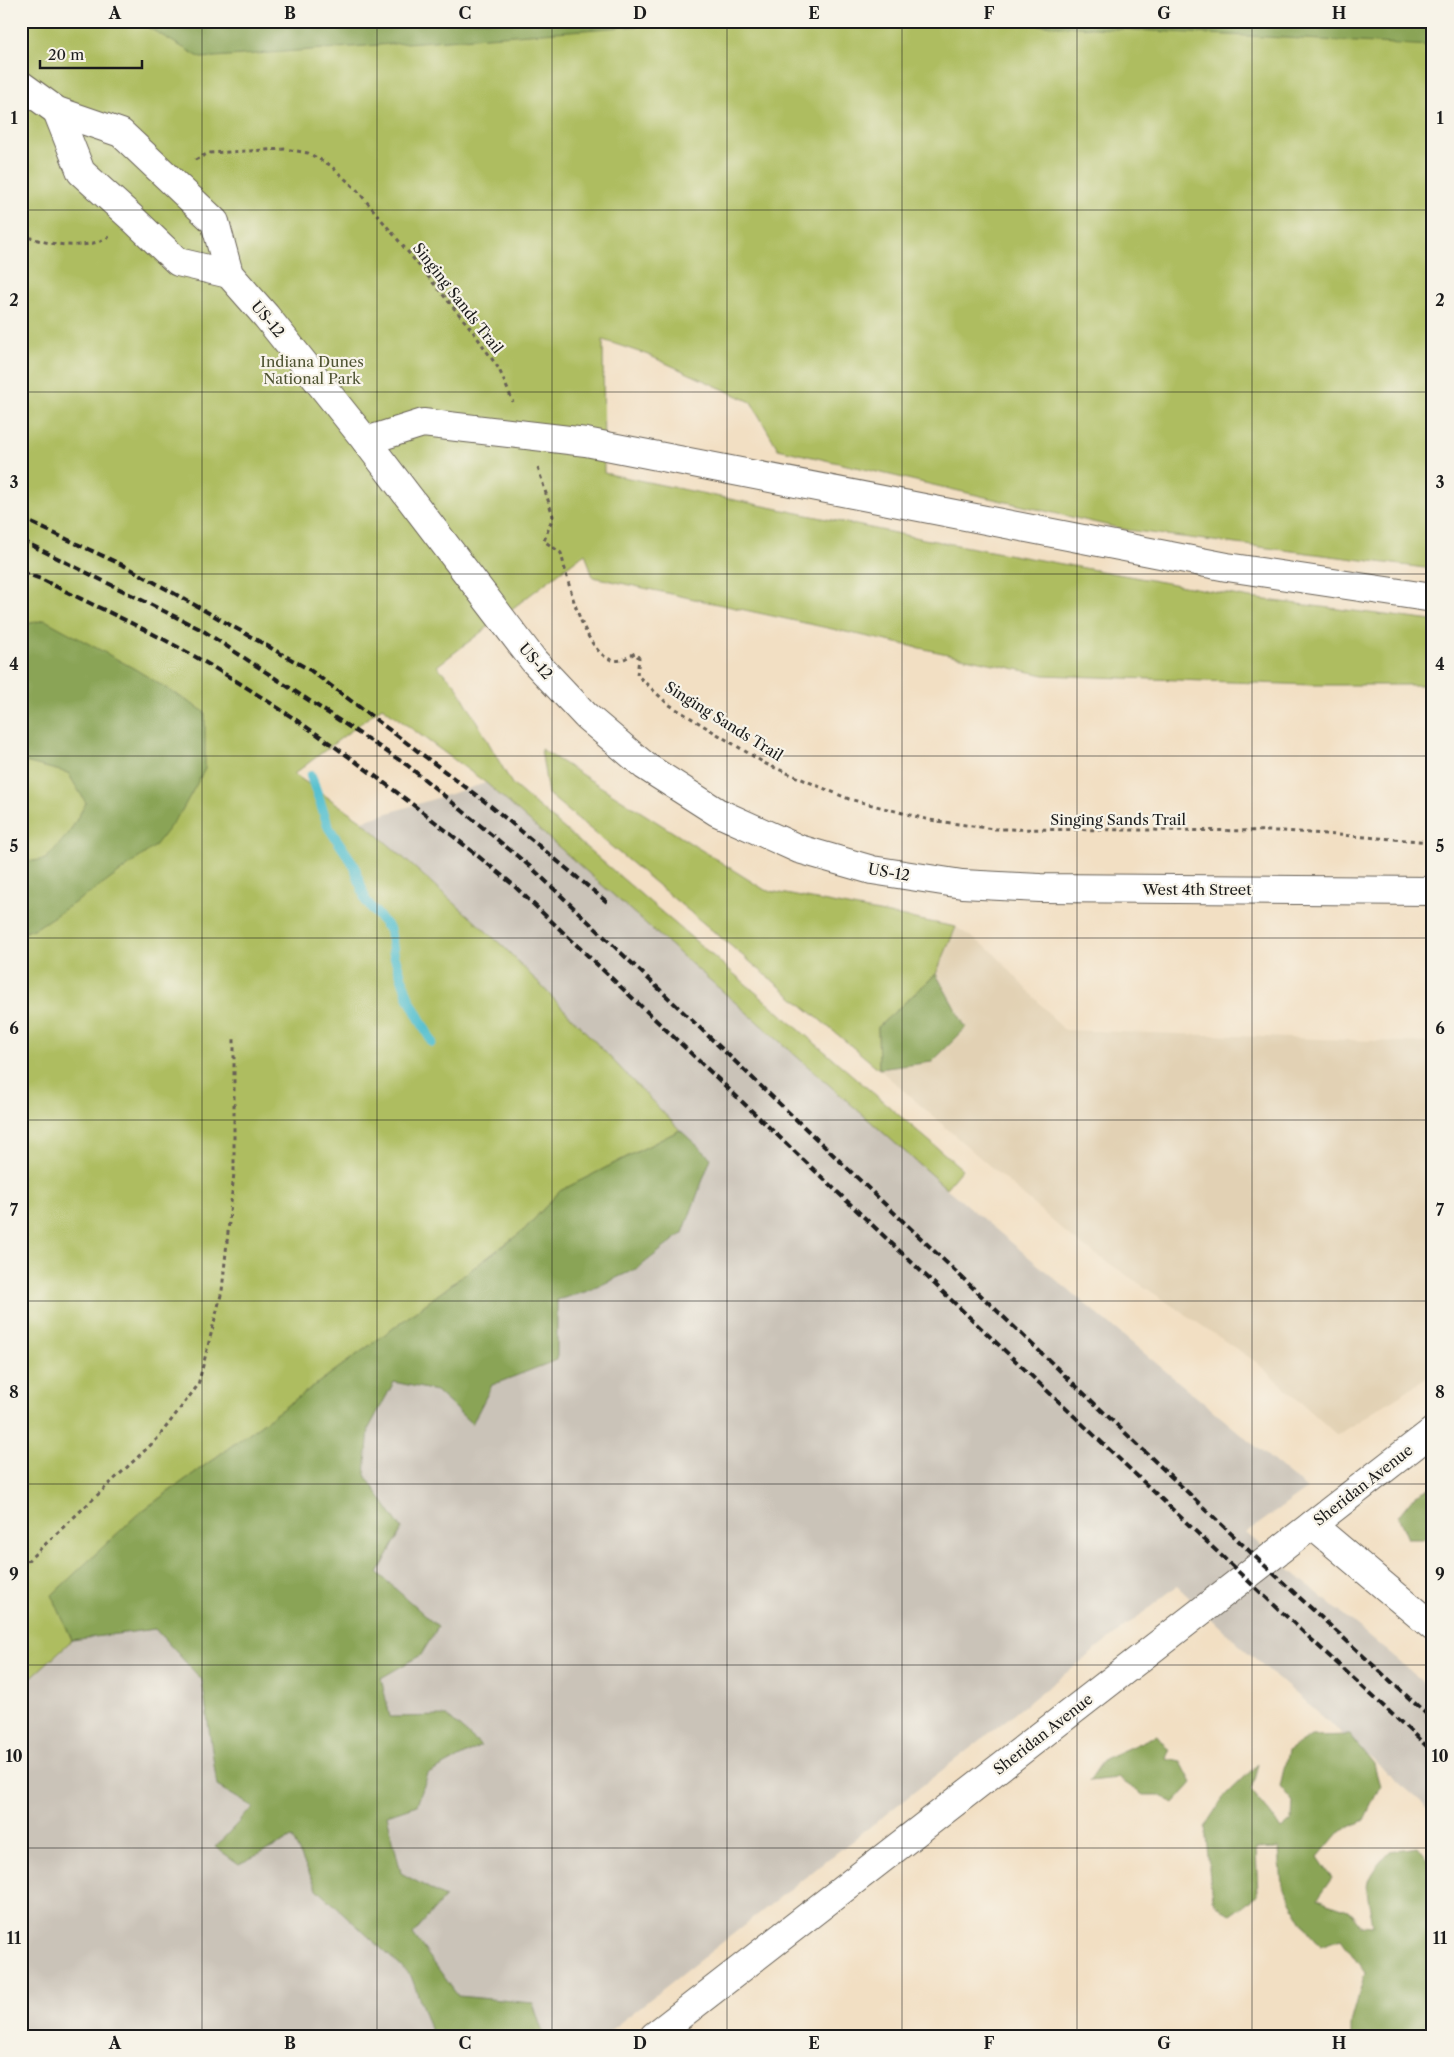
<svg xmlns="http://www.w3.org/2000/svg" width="1454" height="2057" font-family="'Libre Caslon Text',serif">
<rect width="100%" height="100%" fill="#f7f3e8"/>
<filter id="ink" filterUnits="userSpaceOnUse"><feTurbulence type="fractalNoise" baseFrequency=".02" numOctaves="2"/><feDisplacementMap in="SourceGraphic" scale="10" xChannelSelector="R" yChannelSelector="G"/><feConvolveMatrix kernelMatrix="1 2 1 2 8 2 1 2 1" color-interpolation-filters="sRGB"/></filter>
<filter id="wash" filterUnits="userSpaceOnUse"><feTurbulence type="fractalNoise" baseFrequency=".0096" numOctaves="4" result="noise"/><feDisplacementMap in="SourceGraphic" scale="20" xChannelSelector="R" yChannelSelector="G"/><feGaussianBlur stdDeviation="1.12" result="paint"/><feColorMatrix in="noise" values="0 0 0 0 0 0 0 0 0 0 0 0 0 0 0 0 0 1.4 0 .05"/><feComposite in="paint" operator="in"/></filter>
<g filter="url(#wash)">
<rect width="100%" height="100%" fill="#f2dfc3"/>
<polygon fill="#e2d1b4" points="956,927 991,950 1064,1030 1433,1043 1433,1374 1337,1435 1256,1362 1073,1239 879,1069 932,1062 966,1028 936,974"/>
<g fill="#cac3b8">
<polygon points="486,783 946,1188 1307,1489 1246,1533 1433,1690 1433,1812 1236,1642 1177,1586 603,2036 544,2036 533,2003 458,1996 412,1934 445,1897 401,1873 387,1815 417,1805 428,1774 480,1746 447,1716 390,1718 381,1678 421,1655 438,1627 378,1573 402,1529 365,1475 369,1428 394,1381 436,1391 472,1424 492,1385 557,1361 557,1300 588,1291 711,1158 680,1130 505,948 362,821"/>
<polygon points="155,1629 202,1680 217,1786 253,1806 215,1847 239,1864 292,1838 317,1889 411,1976 433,2036 21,2036 21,1686 72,1640"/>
</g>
<g fill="#aebd60" stroke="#656c3e">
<polygon points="21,21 1433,21 1433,569 1127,530 778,449 751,402 648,355 603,340 604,473 924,539 1250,598 1433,621 1433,685 1311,685 1044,675 593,577 585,553 437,666 456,685 512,784 962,1169 946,1188 486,783 382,707 294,774 362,821 505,948 680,1130 560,1191 524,1230 399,1324 138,1514 53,1595 72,1640 23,1685 21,1682"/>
<polygon points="541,749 765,890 956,927 936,974 878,1027 879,1069 548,794"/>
</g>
<g fill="#8aa456" stroke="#536039">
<polygon points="137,21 706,21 201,58"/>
<polygon points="967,21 1433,21 1433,46"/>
<polygon points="45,620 135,669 205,712 205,769 181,812 155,846 105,883 36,928 21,934 21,863 46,859 69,833 86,803 68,773 21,761 21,625"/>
<polygon points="936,974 966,1028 932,1062 879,1069 878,1027"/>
<polygon points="680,1130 711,1158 683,1233 638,1268 588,1291 557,1300 557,1360 492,1385 472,1424 436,1391 394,1382 369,1428 365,1475 402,1529 378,1573 438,1627 421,1655 381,1678 390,1717 447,1716 481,1746 428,1774 417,1805 387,1815 401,1873 445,1897 413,1934 458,1996 533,2003 544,2036 433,2036 411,1976 317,1889 292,1838 239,1864 215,1847 253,1807 217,1786 202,1680 155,1629 72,1640 52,1595 138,1514 399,1324 524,1230 560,1191"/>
<polygon points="1433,1486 1433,1531 1423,1539 1408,1539 1398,1516 1414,1496"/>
<polygon points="1157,1735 1169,1750 1166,1759 1181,1762 1192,1783 1174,1803 1159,1795 1143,1795 1118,1778 1089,1781 1104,1759"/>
<path d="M1350,1735L1374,1765L1380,1786L1364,1820L1338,1833L1318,1857L1332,1878L1317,1899L1348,1910L1360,1925L1373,1926C1367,1883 1358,1886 1390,1851L1417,1847L1433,1868V2036H1351V2023L1365,1973L1341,1939L1320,1946L1309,1933L1282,1886L1279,1848L1256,1849L1258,1895L1230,1915L1212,1900L1205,1826L1223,1798L1258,1764L1251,1790L1271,1814L1281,1829L1292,1820L1293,1802L1280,1786L1288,1751L1311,1736Z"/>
</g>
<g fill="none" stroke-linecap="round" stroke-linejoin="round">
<polyline stroke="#54c0cf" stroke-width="10" points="311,776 329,828 354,865 366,901 390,930 394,955 409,999 432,1042"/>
</g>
</g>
<g filter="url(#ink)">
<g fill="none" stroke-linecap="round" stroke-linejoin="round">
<g stroke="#676056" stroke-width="30">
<g id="minor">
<polyline points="366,441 423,423 586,442 1227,567 1433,598"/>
<polyline points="1312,1525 1433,1627"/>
<polyline points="654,2036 1433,1431"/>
</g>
</g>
<g stroke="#676056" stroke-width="30">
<g id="major">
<polyline points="21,85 57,111 121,133 215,222 229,274 266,316 366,441 534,661 586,716 645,766 717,812 799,849 872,870 962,884 1040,888 1433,891"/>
<polyline points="57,111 81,172 132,218 178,262 229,274"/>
</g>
</g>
<g stroke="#676056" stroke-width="3" stroke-dasharray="4 4" stroke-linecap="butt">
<polyline points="195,160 209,153 285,149 308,153 330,165 357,190 472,330 499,369 513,402"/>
<path d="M21,234C45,245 85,251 109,237"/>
<path d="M538,468L553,516L544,541L561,553C567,577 586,668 621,660C626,659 631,655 635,653L639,658L637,675L668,704L766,764L849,799L930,820L994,829L1284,831L1433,842"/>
<polyline points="21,1567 157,1439 198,1385 222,1291 234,1173 234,1038"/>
</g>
<use href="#minor" stroke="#fff" stroke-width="28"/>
<use href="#major" stroke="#fff" stroke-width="28"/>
<g stroke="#1c1c1c" stroke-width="4" stroke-dasharray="8 4" stroke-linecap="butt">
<polyline points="21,518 129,568 310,670 492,807 607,902"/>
<polyline points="21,540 202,630 407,765 533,869 1263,1564 1433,1720"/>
<path d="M21,572L41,579C92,605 145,628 194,656C307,721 410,800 511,883L1245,1578L1433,1752"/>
</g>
</g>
</g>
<path fill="none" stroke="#1c1c1c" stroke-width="1" stroke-opacity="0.55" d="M202,21V2036M377,21V2036M552,21V2036M727,21V2036M902,21V2036M1077,21V2036M1252,21V2036M21,210H1433M21,392H1433M21,574H1433M21,756H1433M21,938H1433M21,1120H1433M21,1301H1433M21,1484H1433M21,1665H1433M21,1848H1433"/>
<g text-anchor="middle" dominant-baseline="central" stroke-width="4.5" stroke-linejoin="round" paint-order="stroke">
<g font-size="15" fill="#1c1c1c" stroke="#f7f3e8">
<text transform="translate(458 298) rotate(52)">Singing Sands Trail</text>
<text transform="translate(268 319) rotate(50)">US-12</text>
<text transform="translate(536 661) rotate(49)">US-12</text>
<text transform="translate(724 721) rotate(32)">Singing Sands Trail</text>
<text x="1118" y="819">Singing Sands Trail</text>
<text transform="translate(889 872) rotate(10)">US-12</text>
<text x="1197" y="889">West 4th Street</text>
<text transform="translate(1363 1485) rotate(-38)">Sheridan Avenue</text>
<text transform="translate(1043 1734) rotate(-38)">Sheridan Avenue</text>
</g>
<g font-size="15" fill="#4f5434" stroke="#f7f3e8">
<text x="312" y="361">Indiana Dunes<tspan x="312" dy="17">National Park</tspan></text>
</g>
</g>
<rect width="1454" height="2057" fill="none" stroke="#f7f3e8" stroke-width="55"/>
<path d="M40 60v8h102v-8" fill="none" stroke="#1c1c1c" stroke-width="2.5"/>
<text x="48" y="60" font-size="15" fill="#1c1c1c" stroke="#f7f3e8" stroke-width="4" paint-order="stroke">20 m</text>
<rect x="28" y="28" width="1398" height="2002" fill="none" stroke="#1c1c1c" stroke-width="2"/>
<g font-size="16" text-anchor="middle" font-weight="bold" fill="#1c1c1c">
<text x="115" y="19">A</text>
<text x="290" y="19">B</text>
<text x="465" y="19">C</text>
<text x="640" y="19">D</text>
<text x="814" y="19">E</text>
<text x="989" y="19">F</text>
<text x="1164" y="19">G</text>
<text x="1339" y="19">H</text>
<text x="14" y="124">1</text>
<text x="1440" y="124">1</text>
<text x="14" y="306">2</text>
<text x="1440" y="306">2</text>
<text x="14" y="488">3</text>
<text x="1440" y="488">3</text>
<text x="14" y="670">4</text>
<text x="1440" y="670">4</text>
<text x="14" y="852">5</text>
<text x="1440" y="852">5</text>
<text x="14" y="1034">6</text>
<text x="1440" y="1034">6</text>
<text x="14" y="1216">7</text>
<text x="1440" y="1216">7</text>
<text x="14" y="1398">8</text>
<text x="1440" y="1398">8</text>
<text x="14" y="1580">9</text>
<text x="1440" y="1580">9</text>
<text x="14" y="1762">10</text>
<text x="1440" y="1762">10</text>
<text x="14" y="1944">11</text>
<text x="1440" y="1944">11</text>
<text x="115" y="2049">A</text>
<text x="290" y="2049">B</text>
<text x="465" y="2049">C</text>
<text x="640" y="2049">D</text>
<text x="814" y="2049">E</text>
<text x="989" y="2049">F</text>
<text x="1164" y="2049">G</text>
<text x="1339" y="2049">H</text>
</g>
</svg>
